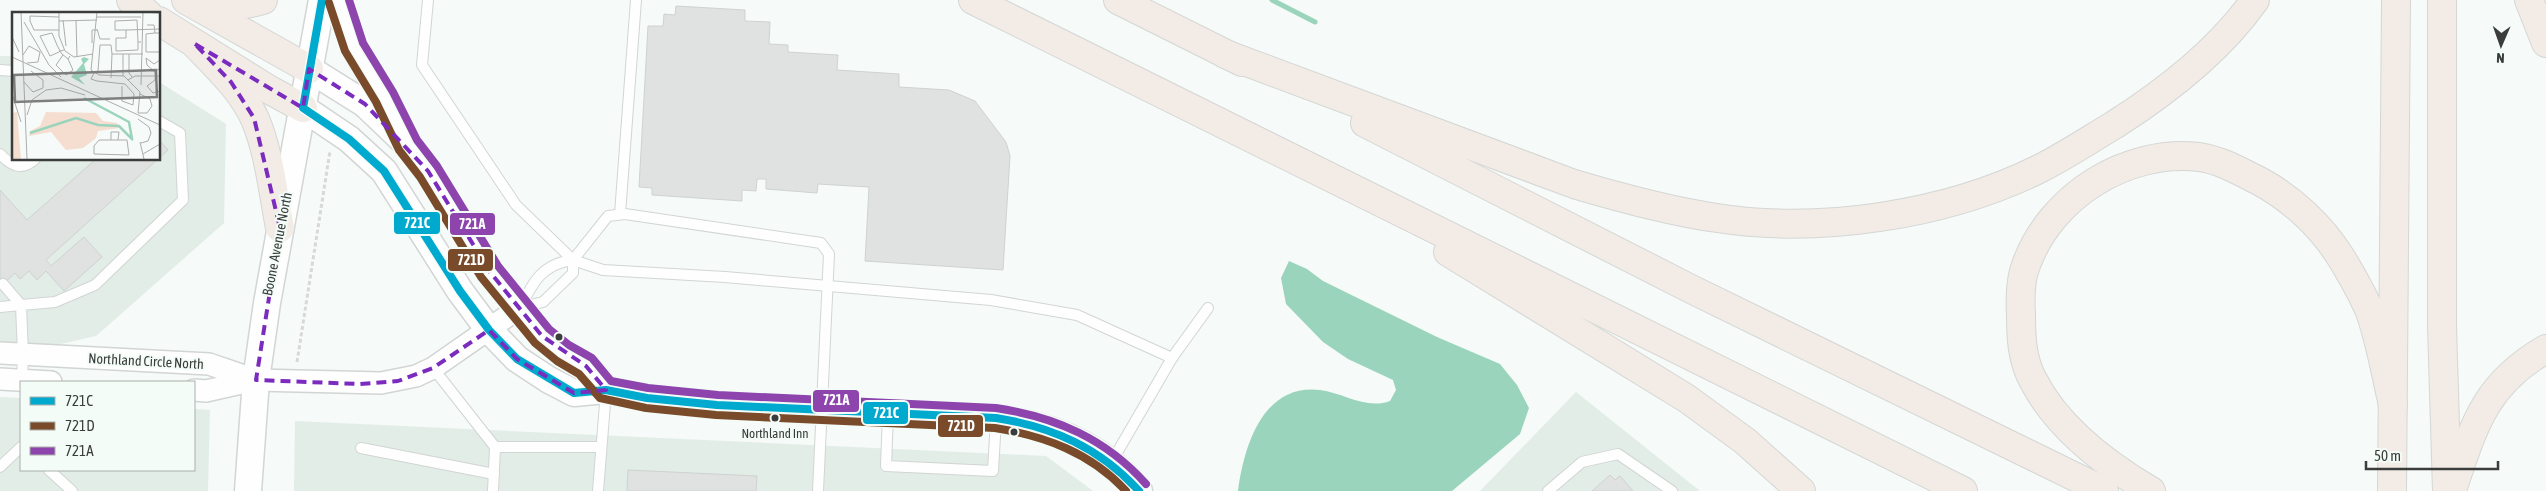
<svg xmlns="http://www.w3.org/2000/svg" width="2546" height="491" font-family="'Asap Condensed',sans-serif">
<rect width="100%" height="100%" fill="#f6faf8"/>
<g fill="#e2ede7">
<polygon points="0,56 14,56 14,159 159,159 159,82 226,124 224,223 96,336 52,346 0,344"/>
<polygon points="1576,392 1700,491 1480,491"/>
<polygon points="0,397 21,398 21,470 194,470 194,409 210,410 208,491 0,491"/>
<polygon points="295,421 1046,456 1093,491 294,491"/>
</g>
<path fill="#9ad4bd" d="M1289,261L1307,269L1323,281L1437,337L1500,364L1517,385L1529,408L1520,434L1452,491H1238C1244,446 1263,383 1320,390C1344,393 1366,410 1390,401L1396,390L1393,380L1348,359L1323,342L1286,304L1281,278Z"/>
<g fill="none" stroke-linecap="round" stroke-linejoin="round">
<polyline stroke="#9ad4bd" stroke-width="5" points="1272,0 1315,22"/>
</g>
<g fill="#dfe2e1" stroke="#ced2d0">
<polygon points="676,6 745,10 745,21 770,22 769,44 788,45 788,52 838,55 837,70 899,74 899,87 949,90 975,101 1006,142 1010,156 1003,270 865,261 869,187 818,184 817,193 766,189 766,179 757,179 756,191 742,190 742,201 652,195 652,188 639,187 648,26 663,26 664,14 675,15"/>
<polygon points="159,140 168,150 46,260 51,266 84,237 102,257 64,291 46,271 37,280 29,271 20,279 15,273 0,287 0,190 27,220 96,159 159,159"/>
<polygon points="628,470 757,476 756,491 627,491"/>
<polygon points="1610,475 1615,480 1620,476 1633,491 1592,491"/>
</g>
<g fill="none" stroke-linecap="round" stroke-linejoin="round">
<g stroke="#d1d5d3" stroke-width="12">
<g id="service">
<polyline points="428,0 422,65 516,205 573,260 603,270 725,277 991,300 1077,315 1172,358 1111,463"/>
<polyline points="0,70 14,71"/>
<path d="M0,154C11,166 22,171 35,159"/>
<polyline points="620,214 636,0"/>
<polyline points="3,284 21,305"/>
<polyline points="0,307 21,305"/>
<polyline points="522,307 543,302 573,273 573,260 608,216 625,214 821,243 829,254 818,491"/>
<path d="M520,308C533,282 542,264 573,260"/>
<polyline points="1172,358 1208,308"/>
<polyline points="433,368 495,447 493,491"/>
<polyline points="22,382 23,354 21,305 55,302 95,285 183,200 180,133 159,121"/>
<polyline points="888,413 886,466 993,471 996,419"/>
<polyline points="495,447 600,447"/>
<polyline points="361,448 494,474"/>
<polyline points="0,467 21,447"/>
<polyline points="49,470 72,491"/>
<polyline points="598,491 606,391"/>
<polyline points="1548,491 1582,462 1618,454 1672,491"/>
</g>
</g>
<g stroke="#d1d5d3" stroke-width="24">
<g id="minor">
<polyline points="0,353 209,364 256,380 381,383 416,376 433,368 519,308"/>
<polyline points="0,379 51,382"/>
<polyline points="194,390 206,391 255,380"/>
</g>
</g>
<g stroke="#d1d5d3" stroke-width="29">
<g id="tertiary">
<polyline points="338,0 354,47 399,126"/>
<polyline points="309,69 365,104 408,145 428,171 490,272 542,336 563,353 586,366 606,390"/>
<path d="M303,108L349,139L384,171L460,291L489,330L517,359L549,380L574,393L606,390L647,398L717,405L996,418C1051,425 1103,446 1139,491"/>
<polyline points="248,491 256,380 267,303 322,0"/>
</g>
</g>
<g stroke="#d4d7d5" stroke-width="30">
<g id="motorway">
<polyline points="131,0 148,14"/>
<polyline points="186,0 309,69"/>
<polyline points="973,0 1963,491"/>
<polyline points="1118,0 1242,62"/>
<polyline points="2442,0 2442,326 2447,491"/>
<polyline points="2529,0 2546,43"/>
<path d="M201,2C222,8 241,6 263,0"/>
<polyline points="159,21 268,89 303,108"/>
<path d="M195,44C217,67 242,90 255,119C269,152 273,192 280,228"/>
<path d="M1225,54L1574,184C1621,198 1668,211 1717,218C1820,234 1946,215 2039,169C2065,156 2089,140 2114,125C2166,92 2219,51 2255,0"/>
<polyline points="1365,123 1691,289 2104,491"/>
<polyline points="1448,252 1686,398 1745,441 1801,491"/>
<path d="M2453,487C2474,425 2485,384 2546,349"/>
<path d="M2151,491C2107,465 2057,427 2033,380C2022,360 2021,337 2021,315C2020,298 2020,280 2026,265C2051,196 2126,149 2199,157C2221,160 2241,172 2261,182C2292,199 2321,226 2340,256C2350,272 2360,290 2368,307C2379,333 2386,376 2393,405"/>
<polyline points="2392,491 2396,0"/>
</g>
</g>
<polyline stroke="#d7d8d7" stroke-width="3" stroke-dasharray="4 2.5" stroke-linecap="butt" points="297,362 330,151"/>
<use href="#service" stroke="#fefefe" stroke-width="10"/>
<use href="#minor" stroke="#fefefe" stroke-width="21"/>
<use href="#tertiary" stroke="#fefefe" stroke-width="26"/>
<use href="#motorway" stroke="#f2ebe6" stroke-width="28"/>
<g stroke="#f4fcf8" stroke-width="11">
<path id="bus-1" d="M322,0L303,108L349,139L384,171L460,291L489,330L517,359L574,393L606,390L647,398L717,405L996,418C1053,427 1100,448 1139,491"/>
</g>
<g stroke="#f4fcf8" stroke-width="11">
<path id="bus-2" d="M329,3L345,51L376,102L399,150L420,177L481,277L535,343L557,361L579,374L600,398L646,408L716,415L995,428C1045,436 1091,453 1126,491"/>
</g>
<g stroke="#f4fcf8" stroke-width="11">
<path id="bus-3" d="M349,0L363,43L393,92L417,140L437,166L498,266L549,329L569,345L592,358L611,381L648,388L718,395L996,408C1056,417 1106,439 1146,484"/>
</g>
<use href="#bus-1" stroke="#00a9ce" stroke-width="8"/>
<use href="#bus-2" stroke="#7a4b2a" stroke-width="8"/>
<use href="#bus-3" stroke="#8e44ad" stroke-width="8"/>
</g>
<path fill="none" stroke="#7b2cbf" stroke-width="4" stroke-dasharray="10 6" stroke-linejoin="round" d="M195,44L303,108L309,69L365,104L428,171L490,272L542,336L586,366L606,390L574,393L517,359L489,330L433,368L398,381L360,384L256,380L280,228L254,118L231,82Z"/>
<g fill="#3a3d3b" stroke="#f4fcf8" stroke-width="2">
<circle cx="559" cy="337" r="4.5"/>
<circle cx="775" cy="418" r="4.5"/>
<circle cx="1014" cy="432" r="4.5"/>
</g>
<g text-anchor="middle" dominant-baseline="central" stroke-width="4" stroke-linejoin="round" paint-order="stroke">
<g font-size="13" fill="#3a3d3b" stroke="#f4fcf8">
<text x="775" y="433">Northland Inn</text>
</g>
<g font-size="14" fill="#3a3d3b" stroke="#f4fcf8">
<text transform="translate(277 244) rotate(-79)">Boone Avenue North</text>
<text transform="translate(146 361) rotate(3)">Northland Circle North</text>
</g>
</g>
<g transform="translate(12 12)">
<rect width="148" height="148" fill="#f6faf8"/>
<path d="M5,100L9,147H0V101ZM34,100L84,101L91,109L105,111L107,116L86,119L84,126L71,136L54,138L39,120L17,124L18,119L28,114Z" fill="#f5ddd0"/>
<path d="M72,45L77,47L72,52L75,63L67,66L73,73L59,65L71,51L69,47Z" fill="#9ad4bd"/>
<path fill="none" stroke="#9ad4bd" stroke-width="2.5" d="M72,86L117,110L120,127M18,121L64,106L86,113L107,114L121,128"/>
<path fill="none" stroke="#abaeac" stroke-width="1" d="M9,0L15,147M47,0V24L53,39L62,45L81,42M85,0L79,58L87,63L112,64L128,80M129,0L148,1M47,5L18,4V9L22,18H47M85,5H129M51,8L54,34M64,8L65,45M47,9L85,8M12,10L37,53L49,65M135,13H142L143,21H148M85,17L88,27H98M114,18L148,17M143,21L134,22V40H148M0,25L7,40M126,30L125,8L103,9V18H114V26H104V39L126,38V30H129M80,31V18H85M52,38L48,39L47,40L38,44L28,24L40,21L45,33L48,39L50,42L56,47L58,44M117,42V61L120,65M11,43L17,34L28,40L26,50L15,51M51,43L44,53L54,63L61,58L56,47M0,45L148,113M148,56L143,60V68L135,74L141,81L148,79M86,59L88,33H99L100,42H131M143,60L135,53L134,46L142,52L148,48M82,61L79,67L85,69L113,72L122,82L121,93L110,89V74M111,64V42M99,66L100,42M116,68L123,64H148M12,70L21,80L31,76V68L19,59M129,73L131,0M0,82L9,110M126,101L128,80M126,101H135L140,94L138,87L128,82M15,103L20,88L34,78L49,76L73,83M126,107L137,115L139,121L136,129L129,131M87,128H115L117,143L82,142V134ZM99,128V120H107L106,128M128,130L132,147M131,142L148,132"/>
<path fill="#7c7f7d" fill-opacity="0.15" stroke="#7c7f7d" stroke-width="2.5" d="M144,58L145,85L3,90L2,63Z"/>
<rect width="148" height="148" fill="none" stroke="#3a3d3b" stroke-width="2.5"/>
</g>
<g stroke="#f4fcf8" stroke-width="2">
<rect x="393" y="211" width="48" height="24" rx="5" fill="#00a9ce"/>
<rect x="449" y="212" width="47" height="24" rx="5" fill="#8e44ad"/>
<rect x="447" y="248" width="47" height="24" rx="5" fill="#7a4b2a"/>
<rect x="812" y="389" width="48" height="24" rx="5" fill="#8e44ad"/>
<rect x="862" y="401" width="47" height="24" rx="5" fill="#00a9ce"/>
<rect x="937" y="414" width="47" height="24" rx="5" fill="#7a4b2a"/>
</g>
<g font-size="14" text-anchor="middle" font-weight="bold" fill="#fff">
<text x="417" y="228">721C</text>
<text x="472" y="229">721A</text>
<text x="471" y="265">721D</text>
<text x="836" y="405">721A</text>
<text x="886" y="418">721C</text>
<text x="961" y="431">721D</text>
</g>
<rect x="20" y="381" width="175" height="90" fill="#f4fcf8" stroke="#aab0ac"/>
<rect x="30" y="397" width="25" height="8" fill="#00a9ce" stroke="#aab0ac"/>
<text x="65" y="406" font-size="15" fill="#3a3d3b">721C</text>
<rect x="30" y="422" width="25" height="8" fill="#7a4b2a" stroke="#aab0ac"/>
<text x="65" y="431" font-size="15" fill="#3a3d3b">721D</text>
<rect x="30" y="447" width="25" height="8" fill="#8e44ad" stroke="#aab0ac"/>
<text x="65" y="456" font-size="15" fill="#3a3d3b">721A</text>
<g transform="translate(2501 45) rotate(182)" stroke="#f4fcf8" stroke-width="4" paint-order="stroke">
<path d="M0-4L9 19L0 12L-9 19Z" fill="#3a3d3b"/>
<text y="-8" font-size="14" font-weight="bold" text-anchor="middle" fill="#3a3d3b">N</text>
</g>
<path d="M2366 461v8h132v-8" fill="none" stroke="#3a3d3b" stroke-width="2.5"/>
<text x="2374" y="461" font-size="15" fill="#3a3d3b" stroke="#f4fcf8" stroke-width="4" paint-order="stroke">50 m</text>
</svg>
